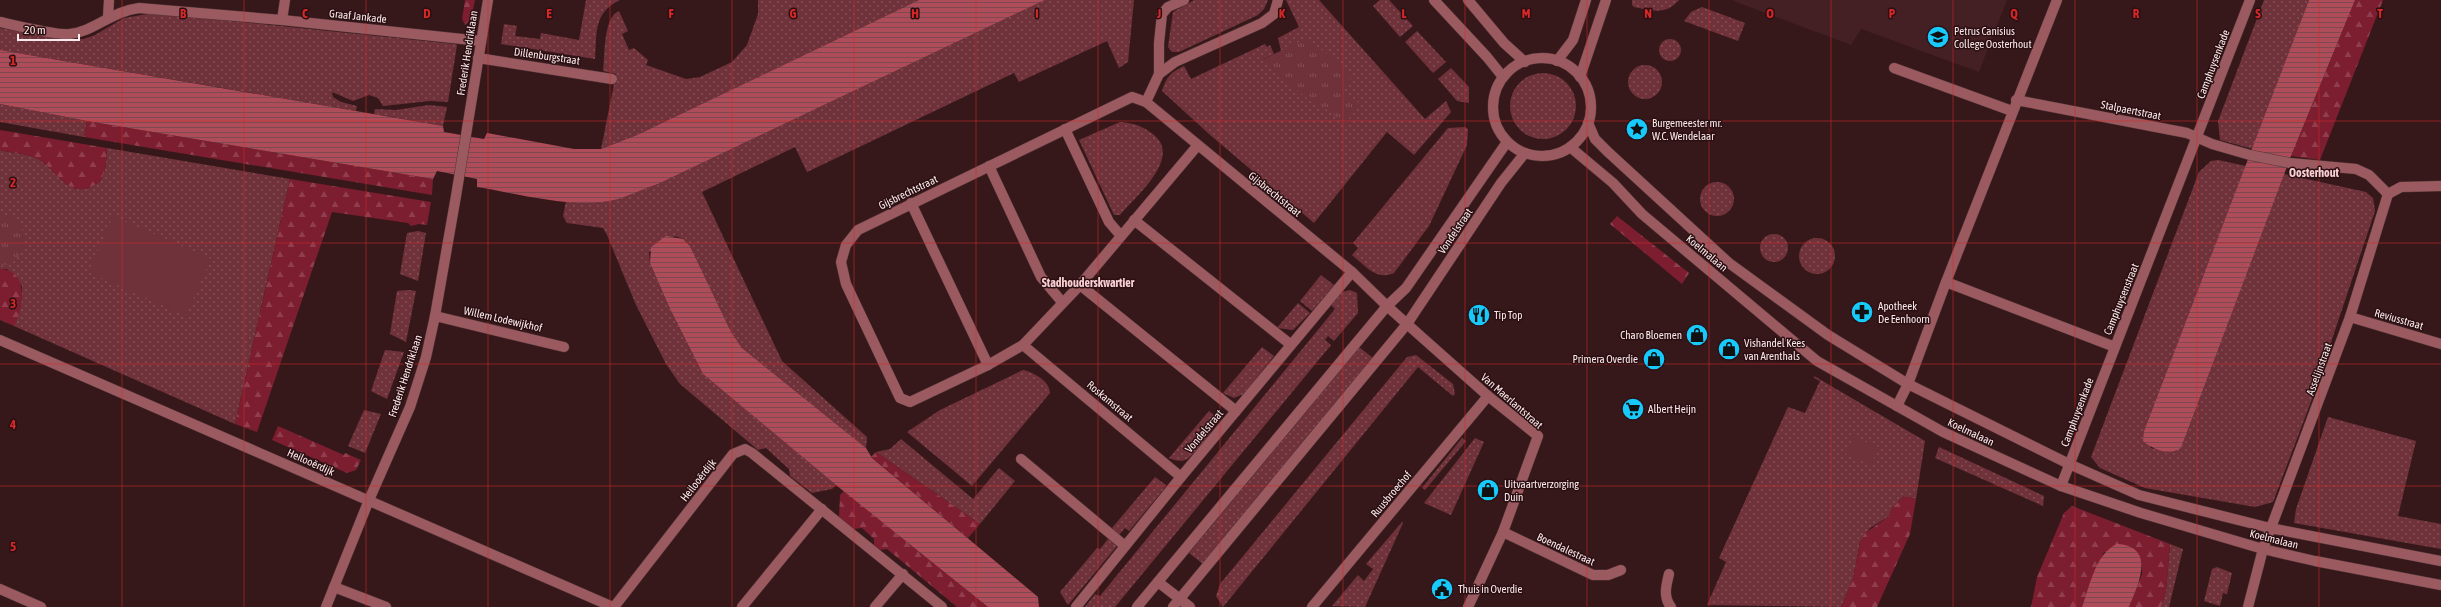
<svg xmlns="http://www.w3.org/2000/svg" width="2441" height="607" font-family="'Asap Condensed',sans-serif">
<defs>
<pattern id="grass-dots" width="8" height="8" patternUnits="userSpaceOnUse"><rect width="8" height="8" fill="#6f323a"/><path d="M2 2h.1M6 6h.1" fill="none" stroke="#845057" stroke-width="1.8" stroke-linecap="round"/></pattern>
<pattern id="forest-firs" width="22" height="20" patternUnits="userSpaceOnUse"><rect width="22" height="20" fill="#7c1d30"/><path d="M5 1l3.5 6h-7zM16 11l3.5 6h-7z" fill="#903e4e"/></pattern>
<pattern id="park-tufts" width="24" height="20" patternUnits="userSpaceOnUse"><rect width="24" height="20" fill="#6f323a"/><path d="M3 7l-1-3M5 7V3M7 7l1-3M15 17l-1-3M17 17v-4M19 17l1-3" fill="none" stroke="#845057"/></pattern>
<pattern id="water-rules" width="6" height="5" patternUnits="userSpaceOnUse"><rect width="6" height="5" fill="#af4c59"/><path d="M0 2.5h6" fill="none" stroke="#7e4950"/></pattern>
</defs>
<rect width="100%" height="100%" fill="#36181b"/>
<polygon fill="#441f23" points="1731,0 2007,0 1979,72 1861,29 1851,45"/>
<g fill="url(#grass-dots)">
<path d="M586,0H620C593,13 597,33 595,59L501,44L504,24L517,26L515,36L540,39L541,33L579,40Z"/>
<path d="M758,0H919L637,135L601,149L616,74L603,71C605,56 603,17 619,11L628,31L622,34L629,50L634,48L648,60L646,65L686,79L700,77L732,62L747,45L758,14Z"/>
<path d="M1045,0H1134L1128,62L1119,68L1107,41L1019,82L1014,73L807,172L795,147L702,192L782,361L867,437L866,448L742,348L731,332L690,246L683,239L675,236L649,252L650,263L670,309L703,374L836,485L832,489L812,493L790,476L789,469L766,448L758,450L680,384L666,364L636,305L607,235L603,228L567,223L563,216L566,201C605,204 622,196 658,184Z"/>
<polygon points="1194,0 1268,0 1264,9 1258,15 1179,52 1172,52 1168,47 1173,12"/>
<path d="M1286,0H1319L1425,119L1446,101L1451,112L1414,155L1387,132L1314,223L1209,134L1162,91C1166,77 1171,72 1184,66L1191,79L1265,44L1267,47L1270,45L1274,54L1263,59L1315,103L1290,47L1281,51L1278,38L1299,27Z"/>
<polygon points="1380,0 1389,0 1413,26 1400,37 1373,6"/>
<path d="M1632,0H1679C1666,15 1652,11 1634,7L1632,5Z"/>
<polygon points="2264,0 2309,0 2253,149 2220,140 2218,121"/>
<polygon points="1702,7 1745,23 1738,41 1684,21 1691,12"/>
<polygon points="153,13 455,44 457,45 448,102 430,101 383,106 378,98 369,95 353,101 332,92 333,97 341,102 357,106 356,111 0,50 0,28 66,39 84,39 95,35 124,18"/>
<polygon points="1417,31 1446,62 1433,73 1405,42"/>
<circle cx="1670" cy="50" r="11"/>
<circle cx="1645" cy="82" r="17"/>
<polygon points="1451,68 1469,87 1469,103 1457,101 1438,79"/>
<circle cx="1543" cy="106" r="33"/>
<polygon points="0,104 87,121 84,137 0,122"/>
<polygon points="429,105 447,107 443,126 374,114 375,109 396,110"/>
<path d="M1120,122C1134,123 1143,126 1154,135C1182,158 1136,196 1120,215H1114L1079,140Z"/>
<path d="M1465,127L1468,129L1467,145L1429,226L1394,273C1376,281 1366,266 1352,255L1358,248L1353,243L1448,128Z"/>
<path d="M107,148L290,179L235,424L14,326L21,304L22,286L7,269H0V150C11,153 23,153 34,157C55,165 66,200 93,186C107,180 106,161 107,148Z"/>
<polygon points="2218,160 2246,166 2144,431 2151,448 2168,452 2181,448 2284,174 2366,192 2373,198 2375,211 2312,399 2273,502 2255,507 2145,488 2100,468 2091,457 2199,172 2211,161"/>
<circle cx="1717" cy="199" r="17"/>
<polygon points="418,231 426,233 418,281 400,274 407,233"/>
<circle cx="1774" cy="248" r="14"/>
<circle cx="1817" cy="256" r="18"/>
<polygon points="1321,275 1334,285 1312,311 1300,301"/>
<polygon points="409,290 416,291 406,342 390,334 397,291"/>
<polygon points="1350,290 1357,293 1358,313 1334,341 1328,336 1325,340 1331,345 1115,607 1085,607 1095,594 1100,596 1335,309 1331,305 1342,292"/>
<polygon points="1298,303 1310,313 1293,330 1277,328"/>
<polygon points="1262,347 1274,356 1244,394 1234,398 1223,393"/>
<polygon points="1359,347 1373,358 1203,564 1189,553"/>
<polygon points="385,350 404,352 387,399 371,391"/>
<polygon points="1416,355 1453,384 1455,394 1453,396 1418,367 1223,607 1216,596 1220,584 1407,357"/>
<path d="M1023,370C1034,373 1049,380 1050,393L972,486L907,432L940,410Z"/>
<polygon points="1814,376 1925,441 1916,499 1904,496 1893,507 1888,517 1870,528 1860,542 1853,579 1841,607 1707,605 1726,562 1719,558 1788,407 1805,413 1820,381 1814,378"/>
<polygon points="364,410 381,414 365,453 348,446"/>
<path d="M1209,411L1217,418C1215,428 1194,457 1185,460C1179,462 1174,460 1169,458Z"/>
<polygon points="2328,417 2416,441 2398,516 2441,524 2441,549 2294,523 2296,509"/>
<polygon points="1462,438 1466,441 1425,490 1422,488"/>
<polygon points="1475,438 1484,442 1451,515 1424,503"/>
<polygon points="901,439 973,499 999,468 1015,481 980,524 876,452 890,449"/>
<polygon points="1939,447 2044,496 2043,506 1935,458"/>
<polygon points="1155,477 1166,485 1164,489 1129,531 1125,528 1119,535 1112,528"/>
<polygon points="1402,522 1403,523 1365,607 1332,606 1358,575 1364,581 1373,569 1366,564"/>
<polygon points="1108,539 1117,546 1068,605 1060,592 1097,548 1100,549"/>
<polygon points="2170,544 2183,549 2169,607 2161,607 2166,591"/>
<polygon points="2217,567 2232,573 2227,594 2223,593 2220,606 2204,601 2212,569"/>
</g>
<g fill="url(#forest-firs)">
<polygon points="465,0 475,0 471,19 465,25 462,19"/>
<polygon points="2355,0 2383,0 2320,160 2291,156"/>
<polygon points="87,121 433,179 432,195 84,137"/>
<path d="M0,130L107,148C106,161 107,180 93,186C66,200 55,165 34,157C23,153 11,153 0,150Z"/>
<polygon points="290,179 431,202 427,225 419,224 411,226 408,223 332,212 257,432 235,424"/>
<polygon points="1617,216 1689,273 1682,284 1610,224"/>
<path d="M0,269C29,269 24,308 14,326L0,320Z"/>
<polygon points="278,426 344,455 345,453 361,460 356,470 347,473 272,440"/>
<polygon points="876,452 980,524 968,538 871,457"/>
<polygon points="844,491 988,607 957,607 887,549 880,550 874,545 874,539 862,528 853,529 839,517 840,495"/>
<polygon points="1904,496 1916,499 1910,534 1877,607 1841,607 1853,579 1860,542 1865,533 1888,517 1893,507"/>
<polygon points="2072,506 2170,544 2166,591 2161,607 2129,607 2142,574 2142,565 2104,552 2082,607 2031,607 2037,577 2064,513"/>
</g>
<g fill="url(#park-tufts)">
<polygon points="1307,38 1353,75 1341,90 1361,104 1345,124 1326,109 1323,112 1262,60"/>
<path d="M0,214C32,216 32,264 0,266Z"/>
</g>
<g fill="#6f323a">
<polygon points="113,216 211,259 186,316 88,272"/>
<polygon points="1853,437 1879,447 1871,465 1846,454"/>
</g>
<g fill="url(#water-rules)">
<path d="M919,0H1045L658,184C645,188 631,195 618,199C576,210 520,194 477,187V179L437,171L433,179L87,121L0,104V50L443,126L444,132L484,139L487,133L574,149H601L637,135Z"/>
<path d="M2309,0H2355L2291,156L2181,448C2169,456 2154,450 2143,441L2144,431Z"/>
<polygon points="666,236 683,239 690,246 731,332 742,348 866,448 872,458 1038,597 1039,607 988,607 836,485 703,374 670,309 650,263 651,247"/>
<path d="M2117,544C2157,546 2138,586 2129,607H2082C2090,586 2095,554 2117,544Z"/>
</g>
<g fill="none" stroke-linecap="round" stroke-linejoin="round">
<g stroke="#523638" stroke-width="11">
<g id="minor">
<polyline points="2057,0 1946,282 2115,347"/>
<polyline points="108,17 109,0"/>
<polyline points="282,20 285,0"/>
<path d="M0,22C14,25 58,36 70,34C95,31 112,11 139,8L282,20L481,41"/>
<polyline points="478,58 612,79"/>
<polyline points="1894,68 2012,111"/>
<polyline points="1159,74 1175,62 1262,23 1274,14 1278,0"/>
<polyline points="2016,100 2187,133 2212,144 2250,155 2290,163 2356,169 2369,175 2388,194"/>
<polyline points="1146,102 1159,74 1159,43 1162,14 1168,7 1184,0"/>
<polyline points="1065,129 1109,222 1121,236"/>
<polyline points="1198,145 1080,285 1023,345 988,365 910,402 900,398 846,284 841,262 846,245 858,230 1132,97 1146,102 1352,272 1387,306"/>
<polyline points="989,166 1041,277 1062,302"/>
<polyline points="2388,194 2401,187 2441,186"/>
<polyline points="911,203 988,365"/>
<polyline points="1134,220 1290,344"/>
<polyline points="1080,285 1236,411"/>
<polyline points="435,316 564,347"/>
<polyline points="2350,317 2441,344"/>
<polyline points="1407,324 1488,396 1538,436 1503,532 1468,607"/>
<polyline points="0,340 613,607"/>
<polyline points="1023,345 1181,477"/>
<polyline points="1897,406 1908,384 1946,282"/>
<polyline points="1021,459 1125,546"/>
<polyline points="2061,486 2250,0"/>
<polyline points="1503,532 1593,575 1608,575 1621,570"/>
<path d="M1669,574C1666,586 1663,597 1671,607"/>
<polyline points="334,587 386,607"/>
<polyline points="0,589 41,607"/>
<polyline points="1180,599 1190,607"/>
<polyline points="326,607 369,500 410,407 426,357 435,316 456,196 488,0"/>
<polyline points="614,607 733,454 745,449 752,453 942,607"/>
<polyline points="742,607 822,509"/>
<polyline points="875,607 903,574"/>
<polyline points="1076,607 1181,477 1352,272"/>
<polyline points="1312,607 1488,396"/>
<polyline points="2248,607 2263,549 2350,317 2388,194"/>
</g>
</g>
<g stroke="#523638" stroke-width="11">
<g id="tertiary">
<polyline points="1434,0 1487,57 1503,77"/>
<polyline points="1468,0 1504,43 1525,62"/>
<circle cx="1542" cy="107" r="49"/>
<polyline points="1557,61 1573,40 1586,0"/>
<polyline points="1580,77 1606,0"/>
<polyline points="1588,123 1595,139 1608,152 1729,263 1828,335 1908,384 2069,464 2139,495 2270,528 2441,561"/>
<polyline points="1570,147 1613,183 1642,214 1817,361 1943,432 2061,486 2141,513 2263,549 2315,561 2441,585"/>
<polyline points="1387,306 1407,324"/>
<polyline points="1158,582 1180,599"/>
<polyline points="1137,607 1387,306 1406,288 1507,142"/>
<polyline points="1173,607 1407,324 1501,183 1525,153"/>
</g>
</g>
<use href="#minor" stroke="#9b5a60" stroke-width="10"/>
<use href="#tertiary" stroke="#9b5a60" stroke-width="10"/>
</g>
<path fill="none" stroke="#d62828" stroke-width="1" stroke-opacity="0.55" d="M122,0V607M244,0V607M366,0V607M488,0V607M610,0V607M732,0V607M854,0V607M976,0V607M1098,0V607M1220,0V607M1343,0V607M1465,0V607M1587,0V607M1709,0V607M1831,0V607M1953,0V607M2075,0V607M2197,0V607M2319,0V607M0,121H2441M0,243H2441M0,364H2441M0,486H2441"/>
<defs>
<g id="school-disc" transform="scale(1.15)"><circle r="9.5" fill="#17cafb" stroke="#2b0f12"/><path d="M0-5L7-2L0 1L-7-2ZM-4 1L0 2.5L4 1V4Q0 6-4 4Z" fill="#111"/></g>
<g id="sight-disc" transform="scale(1.15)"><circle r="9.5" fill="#17cafb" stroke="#2b0f12"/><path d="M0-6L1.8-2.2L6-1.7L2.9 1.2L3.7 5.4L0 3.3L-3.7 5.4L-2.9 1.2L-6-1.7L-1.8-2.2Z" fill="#111"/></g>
<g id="pharmacy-disc" transform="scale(1.15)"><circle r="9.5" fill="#17cafb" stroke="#2b0f12"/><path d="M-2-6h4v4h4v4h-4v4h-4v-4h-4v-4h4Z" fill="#111"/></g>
<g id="restaurant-disc" transform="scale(1.15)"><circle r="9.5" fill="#17cafb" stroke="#2b0f12"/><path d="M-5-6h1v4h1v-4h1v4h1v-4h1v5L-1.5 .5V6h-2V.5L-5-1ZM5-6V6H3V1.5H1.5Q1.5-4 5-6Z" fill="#111"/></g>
<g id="shop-disc" transform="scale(1.15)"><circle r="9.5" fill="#17cafb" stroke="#2b0f12"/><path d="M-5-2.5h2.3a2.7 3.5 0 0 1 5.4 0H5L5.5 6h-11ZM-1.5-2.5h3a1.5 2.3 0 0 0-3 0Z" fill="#111"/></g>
<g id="supermarket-disc" transform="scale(1.15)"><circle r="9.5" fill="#17cafb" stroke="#2b0f12"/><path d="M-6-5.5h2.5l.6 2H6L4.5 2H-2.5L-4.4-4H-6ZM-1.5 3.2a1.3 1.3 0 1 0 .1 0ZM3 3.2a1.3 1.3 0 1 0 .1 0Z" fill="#111"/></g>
<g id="civic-disc" transform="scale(1.15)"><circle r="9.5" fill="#17cafb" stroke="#2b0f12"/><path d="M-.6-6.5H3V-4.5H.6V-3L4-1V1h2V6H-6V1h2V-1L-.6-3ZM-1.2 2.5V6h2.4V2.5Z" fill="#111"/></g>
</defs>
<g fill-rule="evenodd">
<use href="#school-disc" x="1938" y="37"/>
<use href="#sight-disc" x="1637" y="129"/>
<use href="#pharmacy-disc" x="1862" y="312"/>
<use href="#restaurant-disc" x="1479" y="315"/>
<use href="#shop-disc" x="1697" y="335"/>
<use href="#shop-disc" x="1729" y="349"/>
<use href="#shop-disc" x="1654" y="359"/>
<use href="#supermarket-disc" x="1633" y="409"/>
<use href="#shop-disc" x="1488" y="490"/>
<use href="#civic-disc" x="1442" y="589"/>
</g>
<g text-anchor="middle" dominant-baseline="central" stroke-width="3" stroke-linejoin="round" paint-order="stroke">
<g font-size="11" fill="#fcebec" stroke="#2b0f12">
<text transform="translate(358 16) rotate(6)">Graaf Jankade</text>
<text transform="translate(467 53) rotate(-81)">Frederik Hendriklaan</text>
<text transform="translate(547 56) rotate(8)">Dillenburgstraat</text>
<text transform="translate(2213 64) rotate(-69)">Camphuysenkade</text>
<text transform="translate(2131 110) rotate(11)">Stalpaertstraat</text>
<text transform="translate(908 192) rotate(-26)">Gijsbrechtstraat</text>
<text transform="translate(1275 194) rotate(39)">Gijsbrechtstraat</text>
<text transform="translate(1455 231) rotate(-56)">Vondelstraat</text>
<text transform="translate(1707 253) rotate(40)">Koelmalaan</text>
<text transform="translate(2121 299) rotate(-68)">Camphuysenstraat</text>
<text transform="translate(503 319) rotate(13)">Willem Lodewijkhof</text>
<text transform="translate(2399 319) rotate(16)">Reviusstraat</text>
<text transform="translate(2319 369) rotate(-70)">Asselijnstraat</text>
<text transform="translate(405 376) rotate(-72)">Frederik Hendriklaan</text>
<text transform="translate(1110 401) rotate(40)">Roskamstraat</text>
<text transform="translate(1512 401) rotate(41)">Van Maerlantstraat</text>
<text transform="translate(2077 412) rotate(-69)">Camphuysenkade</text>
<text transform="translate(1204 431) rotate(-50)">Vondelstraat</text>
<text transform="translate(1971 432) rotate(25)">Koelmalaan</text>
<text transform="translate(311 462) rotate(24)">Heilooërdijk</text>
<text transform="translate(698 480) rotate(-52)">Heilooërdijk</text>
<text transform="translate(1391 494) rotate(-50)">Ruusbroechof</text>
<text transform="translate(2274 539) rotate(14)">Koelmalaan</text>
<text transform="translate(1566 549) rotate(25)">Boendalestraat</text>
</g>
<g font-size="11" fill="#fcebec" stroke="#2b0f12" text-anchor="start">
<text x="1954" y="31">Petrus Canisius<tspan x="1954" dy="13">College Oosterhout</tspan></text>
<text x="1652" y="123">Burgemeester mr.<tspan x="1652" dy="13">W.C. Wendelaar</tspan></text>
<text x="1878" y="306">Apotheek<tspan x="1878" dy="13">De Eenhoorn</tspan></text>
<text x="1494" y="315">Tip Top</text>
<text x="1682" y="335" text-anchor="end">Charo Bloemen</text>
<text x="1744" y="343">Vishandel Kees<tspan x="1744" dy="13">van Arenthals</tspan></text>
<text x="1638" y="359" text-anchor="end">Primera Overdie</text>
<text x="1648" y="409">Albert Heijn</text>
<text x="1504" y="484">Uitvaartverzorging<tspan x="1504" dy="13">Duin</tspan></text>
<text x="1458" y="589">Thuis in Overdie</text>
</g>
<g font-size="12" font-weight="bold" fill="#f8ced0" stroke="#2b0f12">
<text x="2314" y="173">Oosterhout</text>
<text x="1088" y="283">Stadhouderskwartier</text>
</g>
</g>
<g font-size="13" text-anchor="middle" font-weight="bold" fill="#d62828" stroke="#2b0f12" stroke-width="3" stroke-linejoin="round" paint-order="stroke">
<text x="183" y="18">B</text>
<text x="305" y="18">C</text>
<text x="427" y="18">D</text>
<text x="549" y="18">E</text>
<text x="671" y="18">F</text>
<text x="793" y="18">G</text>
<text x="915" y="18">H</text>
<text x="1037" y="18">I</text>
<text x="1159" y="18">J</text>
<text x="1282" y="18">K</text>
<text x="1404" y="18">L</text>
<text x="1526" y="18">M</text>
<text x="1648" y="18">N</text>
<text x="1770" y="18">O</text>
<text x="1892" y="18">P</text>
<text x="2014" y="18">Q</text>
<text x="2136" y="18">R</text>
<text x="2258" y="18">S</text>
<text x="2380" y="18">T</text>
<text x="13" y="65">1</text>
<text x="13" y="187">2</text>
<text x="13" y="308">3</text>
<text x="13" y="429">4</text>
<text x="13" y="551">5</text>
</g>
<path d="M18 34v6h61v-6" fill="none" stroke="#fcebec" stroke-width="2"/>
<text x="24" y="34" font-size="12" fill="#fcebec" stroke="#2b0f12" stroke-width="3" paint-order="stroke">20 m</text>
</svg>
